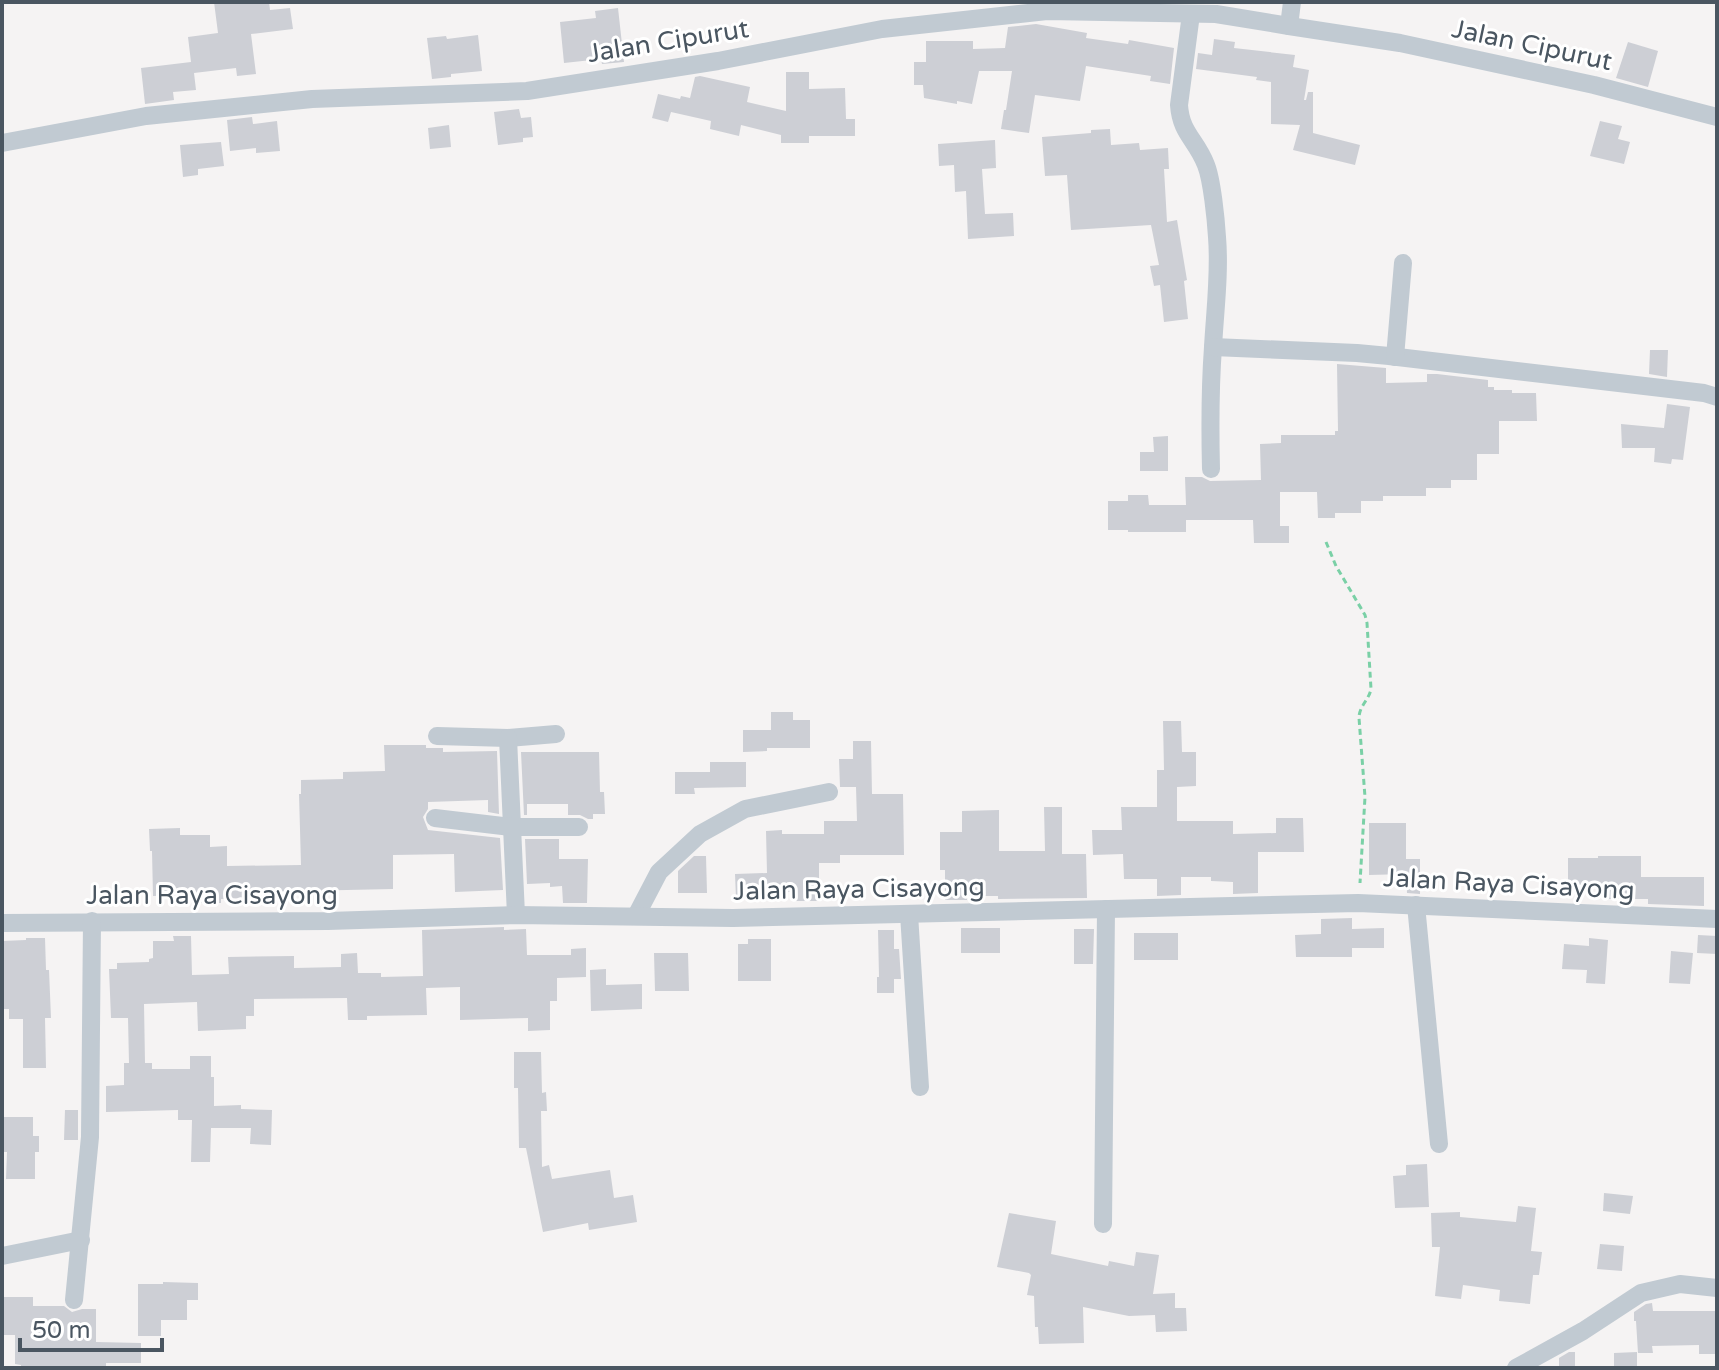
<svg xmlns="http://www.w3.org/2000/svg" width="1719" height="1370" font-family="'Varela Round',sans-serif">
<rect width="100%" height="100%" fill="#f5f3f3"/>
<g fill="#cdcfd5">
<polygon points="214,2 269,2 270,10 290,8 293,29 251,34 256,74 237,76 236,68 194,73 196,90 173,92 174,100 145,104 141,68 191,62 188,37 218,33"/>
<polygon points="618,8 624,62 602,64 601,59 564,63 560,22 596,18 595,11"/>
<polygon points="1036,24 1087,33 1086,38 1128,44 1129,40 1174,48 1170,84 1150,81 1151,76 1086,66 1080,101 1035,95 1029,133 1001,129 1004,110 1006,110 1012,71 979,71 972,104 957,101 957,104 924,98 923,85 914,85 914,62 926,62 926,41 973,41 973,49 1005,48 1008,27"/>
<polygon points="478,35 482,71 451,74 451,77 432,79 427,38 446,36 447,39"/>
<polygon points="1214,39 1235,42 1234,48 1295,55 1293,67 1309,70 1304,100 1306,100 1308,92 1313,92 1313,133 1360,145 1355,165 1293,150 1300,125 1271,124 1271,82 1256,80 1257,77 1196,69 1198,53 1212,55"/>
<polygon points="1628,42 1658,51 1648,87 1616,78"/>
<polygon points="786,72 809,72 809,89 845,88 846,119 855,119 855,136 809,136 809,143 781,143 781,135 741,125 739,136 710,129 711,121 671,112 668,122 652,118 658,94 680,99 681,96 690,98 695,77 700,76 750,87 747,102 786,111"/>
<polygon points="519,109 521,118 531,117 533,137 523,138 523,142 498,145 494,112"/>
<polygon points="252,117 253,124 277,121 280,151 256,153 256,148 230,151 227,120"/>
<polygon points="1600,121 1622,126 1618,139 1630,142 1624,164 1590,156"/>
<polygon points="449,125 451,147 430,149 428,128"/>
<polygon points="1110,129 1111,145 1139,143 1140,150 1168,148 1169,169 1164,169 1167,222 1177,220 1187,280 1184,281 1188,319 1164,322 1160,285 1154,286 1150,266 1159,265 1151,225 1071,230 1067,175 1045,176 1042,137 1091,133 1091,130"/>
<polygon points="995,140 996,168 982,169 985,214 1013,213 1014,236 968,239 966,191 955,192 954,165 939,166 938,144"/>
<polygon points="221,142 224,166 198,169 198,175 183,177 180,145"/>
<polygon points="1650,350 1668,350 1667,377 1649,374"/>
<polygon points="1337,364 1386,368 1386,383 1427,382 1427,374 1437,374 1488,380 1488,387 1494,387 1494,390 1512,390 1512,393 1536,393 1537,421 1499,421 1499,454 1477,454 1477,480 1451,480 1451,488 1426,488 1426,496 1383,496 1383,501 1361,501 1361,513 1335,513 1335,518 1318,518 1317,492 1280,492 1280,526 1289,526 1289,543 1254,543 1253,520 1186,520 1186,532 1128,532 1128,530 1108,530 1108,501 1128,501 1128,495 1148,495 1149,505 1186,505 1185,477 1202,477 1210,481 1261,480 1260,444 1281,443 1281,435 1335,435 1335,431 1338,431"/>
<polygon points="1667,404 1690,407 1683,460 1672,459 1671,464 1654,462 1655,448 1622,448 1621,424 1664,428"/>
<polygon points="1168,436 1168,471 1140,471 1140,452 1154,452 1153,437"/>
<polygon points="771,712 793,712 793,720 810,720 810,748 767,748 767,751 743,752 743,730 771,730"/>
<polygon points="1163,721 1181,721 1182,752 1196,752 1196,786 1177,787 1177,821 1233,821 1233,834 1276,833 1276,818 1303,818 1304,852 1258,852 1258,893 1233,894 1233,882 1211,881 1211,877 1181,877 1181,895 1157,896 1157,879 1124,879 1123,854 1093,855 1092,830 1122,830 1121,807 1157,807 1157,770 1164,770"/>
<polygon points="853,741 871,741 872,794 903,794 904,855 840,855 840,863 819,863 819,901 796,901 796,892 755,892 755,898 736,898 735,874 767,873 766,831 782,830 782,834 824,834 824,821 857,821 856,787 840,787 839,759 853,759"/>
<polygon points="384,745 426,745 426,748 443,748 443,752 497,751 499,814 488,812 488,800 428,802 428,809 423,817 428,830 500,838 503,890 455,892 454,854 393,855 393,889 248,892 248,898 221,899 221,903 200,903 200,895 153,896 152,851 150,851 149,829 180,828 180,835 210,835 210,847 227,846 227,866 301,865 299,794 301,794 301,780 343,779 343,772 385,771"/>
<polygon points="521,752 599,752 600,792 604,792 605,814 593,814 593,819 588,819 580,815 568,815 568,804 527,804 527,815 524,815"/>
<polygon points="710,762 746,762 746,787 694,788 695,794 675,794 675,772 710,772"/>
<polygon points="1044,807 1062,807 1062,854 1086,854 1087,898 998,899 998,896 967,896 967,900 945,900 945,870 940,870 940,832 962,832 962,811 999,810 999,851 1045,851"/>
<polygon points="1369,823 1406,823 1406,859 1420,859 1420,894 1407,893 1406,874 1369,875"/>
<polygon points="525,839 559,839 559,859 588,859 587,903 563,903 562,886 550,887 550,883 527,884"/>
<polygon points="694,856 706,856 707,893 678,893 678,871"/>
<polygon points="1598,856 1641,856 1641,877 1704,877 1704,906 1648,904 1648,899 1607,899 1607,885 1568,885 1568,858 1598,858"/>
<polygon points="1352,918 1352,929 1384,928 1384,948 1352,948 1352,957 1296,957 1295,935 1321,934 1321,919"/>
<polygon points="504,927 504,930 526,929 527,955 571,955 571,949 586,948 586,977 557,978 557,1001 550,1001 550,1030 528,1031 528,1018 460,1020 460,987 426,988 427,1015 367,1016 367,1020 348,1020 347,998 254,999 254,1016 246,1016 246,1029 198,1031 197,1002 144,1004 145,1063 152,1063 152,1069 190,1069 190,1056 211,1056 211,1077 214,1077 214,1106 241,1105 241,1109 272,1110 271,1145 250,1144 251,1128 211,1128 210,1162 191,1162 192,1120 178,1120 178,1110 106,1112 106,1086 124,1085 124,1063 129,1063 128,1018 111,1018 109,969 117,969 117,963 149,962 149,959 153,958 153,941 174,941 173,936 191,936 192,975 229,974 228,957 294,956 294,968 341,967 341,954 357,953 358,973 381,973 381,977 423,976 422,930"/>
<rect x="961" y="928" width="39" height="25"/>
<polygon points="1074,929 1094,929 1093,964 1074,964"/>
<polygon points="878,930 894,930 894,949 899,949 901,979 894,979 894,993 877,993 877,977 879,977"/>
<rect x="1134" y="933" width="44" height="27"/>
<polygon points="1698,935 1717,936 1717,954 1697,953"/>
<polygon points="26,938 45,938 46,970 49,970 51,1018 45,1018 46,1068 23,1068 23,1019 9,1019 9,1009 2,1009 2,941 26,940"/>
<polygon points="1589,938 1608,940 1605,984 1586,983 1587,970 1562,969 1564,944 1589,946"/>
<polygon points="748,939 771,939 771,981 738,981 738,944 748,944"/>
<polygon points="1671,951 1693,953 1690,984 1669,983"/>
<polygon points="654,953 688,953 689,991 655,991"/>
<polygon points="606,969 606,985 642,984 642,1009 591,1011 590,970"/>
<polygon points="514,1052 541,1052 542,1093 546,1092 547,1111 541,1111 542,1167 549,1165 552,1179 610,1170 614,1198 633,1195 637,1222 589,1230 588,1223 543,1232 526,1148 519,1148 518,1088 514,1088"/>
<polygon points="65,1110 78,1110 78,1140 64,1140"/>
<polygon points="2,1117 33,1117 33,1136 39,1136 39,1152 35,1152 35,1179 6,1179 7,1152 2,1152"/>
<polygon points="1427,1164 1429,1207 1395,1208 1393,1176 1406,1175 1406,1165"/>
<polygon points="1604,1193 1633,1196 1630,1214 1603,1211"/>
<polygon points="1518,1206 1536,1208 1531,1251 1542,1252 1539,1275 1533,1275 1530,1304 1499,1301 1500,1290 1463,1285 1461,1299 1435,1296 1440,1247 1432,1247 1431,1213 1460,1212 1460,1217 1516,1222"/>
<polygon points="1009,1213 1056,1221 1051,1254 1108,1266 1109,1261 1134,1266 1136,1252 1159,1255 1153,1294 1175,1293 1175,1308 1186,1308 1187,1331 1156,1332 1155,1315 1129,1316 1083,1307 1084,1343 1039,1344 1038,1327 1035,1327 1034,1296 1027,1295 1031,1275 1029,1273 997,1267"/>
<polygon points="1600,1244 1624,1246 1622,1271 1597,1269"/>
<polygon points="163,1282 198,1283 198,1300 187,1300 187,1320 161,1320 161,1336 138,1336 138,1284 163,1284"/>
<polygon points="2,1297 33,1297 33,1306 64,1306 72,1312 82,1309 96,1309 96,1342 141,1343 141,1363 106,1363 106,1366 21,1368 21,1365 15,1364 15,1335 2,1335"/>
<polygon points="1652,1303 1653,1311 1717,1311 1717,1354 1699,1354 1699,1345 1652,1346 1653,1353 1638,1353 1636,1321 1634,1321 1634,1312 1646,1304"/>
<polygon points="1569,1352 1575,1352 1575,1368 1559,1368 1559,1358"/>
<polygon points="1637,1352 1637,1368 1614,1368 1614,1353"/>
</g>
<g fill="none" stroke-linecap="round" stroke-linejoin="round">
<path stroke="#7ad0a6" stroke-width="3" stroke-dasharray="6 4" stroke-linecap="butt" d="M1326,542L1336,566L1365,615L1367,623L1371,689C1369,700 1359,706 1359,718L1365,797L1360,883"/>
<g stroke="#c1cad2" stroke-width="18">
<path d="M1191,14L1179,105C1181,134 1196,139 1206,165C1212,180 1216,220 1217,237C1220,273 1215,311 1213,347C1210,388 1210,428 1211,469"/>
<polyline points="1289,26 1292,2"/>
<polyline points="2,143 146,116 312,99 527,91 718,61 882,29 1047,11 1216,14 1289,26 1400,43 1594,85 1717,117"/>
<polyline points="1213,347 1357,353 1389,356 1704,393 1717,397"/>
<polyline points="1395,357 1403,263"/>
<polyline points="437,736 508,738 556,734"/>
<polyline points="508,738 516,915"/>
<polyline points="435,818 511,827 579,827"/>
<polyline points="1416,905 1439,1144"/>
<polyline points="909,914 920,1087"/>
<polyline points="636,916 659,872 700,834 745,809 829,792"/>
<polyline points="2,923 328,921 516,915 733,918 1358,903 1717,919"/>
<polyline points="1103,1224 1106,909"/>
<polyline points="2,1256 81,1240"/>
<polyline points="74,1300 90,1137 92,921"/>
<polyline points="1516,1368 1583,1331 1641,1293 1680,1284 1717,1288"/>
</g>
</g>
<g text-anchor="middle" dominant-baseline="central" stroke-width="6" stroke-linejoin="round" paint-order="stroke">
<g font-size="26" fill="#4a5661" stroke="#fff">
<text transform="translate(668 41) rotate(-9)">Jalan Cipurut</text>
<text transform="translate(1532 45) rotate(12)">Jalan Cipurut</text>
<text transform="translate(1509 884) rotate(3)">Jalan Raya Cisayong</text>
<text transform="translate(859 889) rotate(-1)">Jalan Raya Cisayong</text>
<text x="212" y="895">Jalan Raya Cisayong</text>
</g>
</g>
<rect width="1719" height="1370" fill="none" stroke="#4a5661" stroke-width="8"/>
<path d="M20 1338v12h142v-12" fill="none" stroke="#4a5661" stroke-width="4"/>
<text x="32" y="1338" font-size="24" fill="#4a5661" stroke="#ffffff" stroke-width="6" paint-order="stroke">50 m</text>
</svg>
